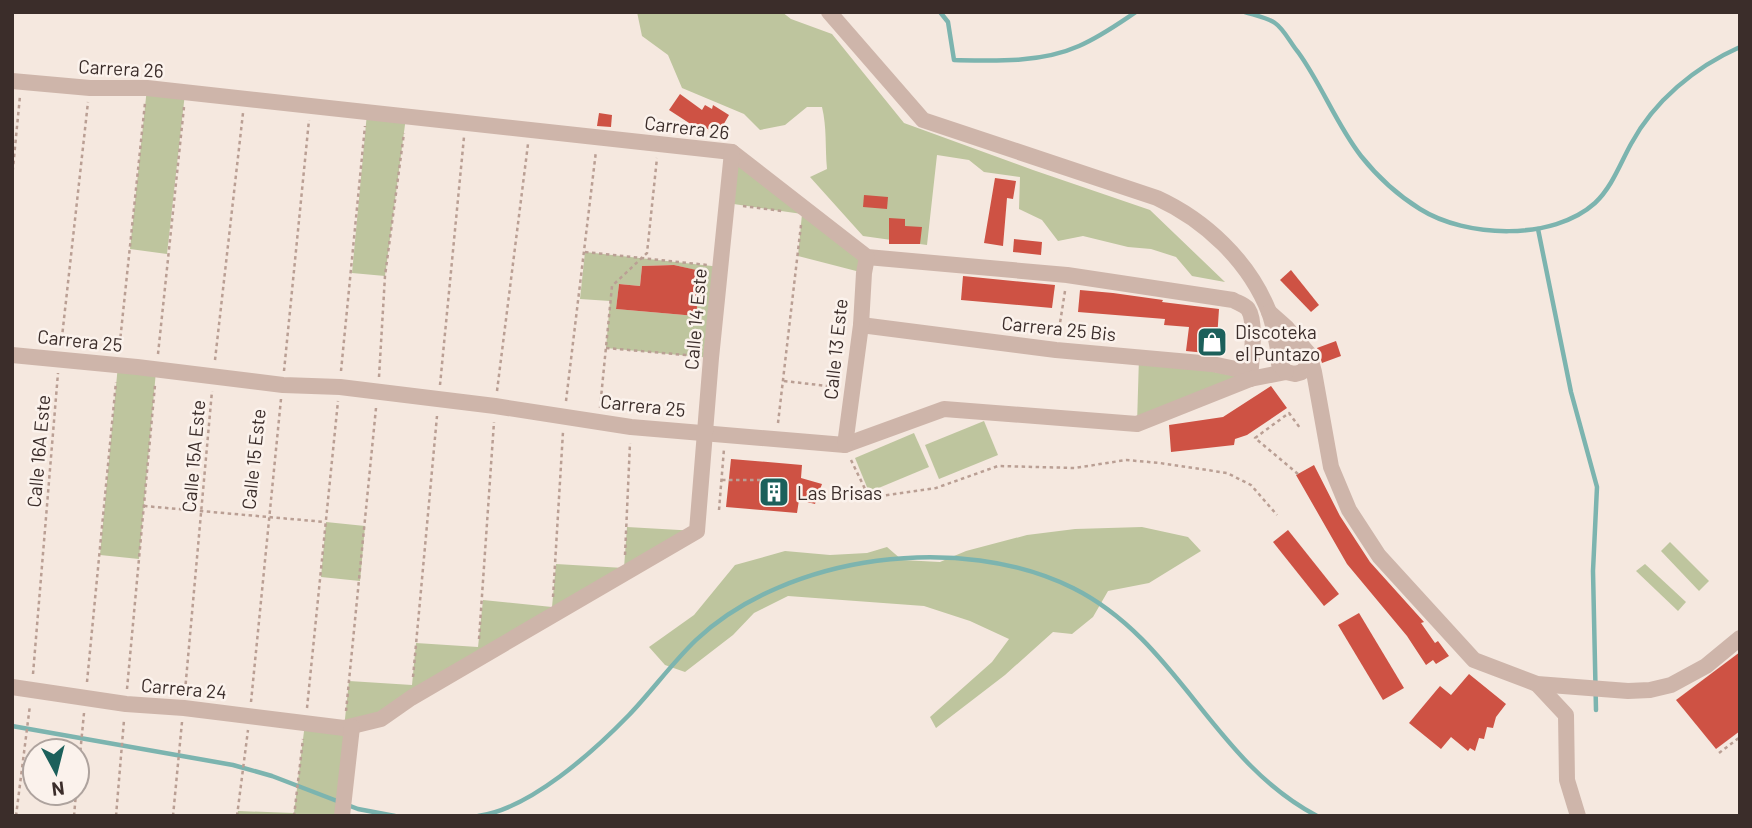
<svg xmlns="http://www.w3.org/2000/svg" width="1752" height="828" font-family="Barlow,sans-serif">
<rect width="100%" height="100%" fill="#f5e8df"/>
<g fill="#bec59e" fill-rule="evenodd">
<path d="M637,12H782L791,19L832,34L904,123L1033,170L1150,210L1225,282L1192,276L1176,257L1151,249L1128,247L1083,236L1058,241L1042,220L1019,209L1020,177L984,172L969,160L937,155L927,245L863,236L810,177L827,169C825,147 827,128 822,107H807L785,125L760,130L744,114L682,88L668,55L642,36Z"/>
<polygon points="147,88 185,93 167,254 130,249"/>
<polygon points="367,113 406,117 385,276 352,273"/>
<polygon points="732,152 860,250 864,273 798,256 802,214 727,203"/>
<path d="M585,252L721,267L711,358L606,348L610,301L580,299ZM674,265L700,271L696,316L616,309L619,284L640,286L642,266Z"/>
<polygon points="1139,357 1250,379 1137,424"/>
<polygon points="118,365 156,371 139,559 100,555"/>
<polygon points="984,421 998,455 939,479 925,445"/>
<polygon points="914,433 929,467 869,492 855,458"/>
<polygon points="326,522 365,526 360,581 321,577"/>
<polygon points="627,527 697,531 352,727 342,816 237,816 238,811 294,813 305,723 344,728 349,681 412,685 416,643 478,647 483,600 552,607 556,564 624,568"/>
<polygon points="1142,527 1188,537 1201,551 1149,583 1108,591 1093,617 1072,634 1053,632 1005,675 936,728 930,717 992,662 1009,639 970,621 924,606 788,596 754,613 733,635 685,672 665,665 649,647 694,615 735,565 785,551 830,555 867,553 887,547 902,560 940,562 966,551 1027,535 1075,529"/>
<polygon points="1670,542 1709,581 1699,591 1661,551"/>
<polygon points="1645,564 1686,602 1678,611 1636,571"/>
</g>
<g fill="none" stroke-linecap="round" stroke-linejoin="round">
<g stroke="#7cb4af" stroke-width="4.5">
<path d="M940,12L948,22L954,60C995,61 1041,63 1079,46C1100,37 1118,24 1136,12"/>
<path d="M1245,12C1254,15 1268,18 1275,23C1284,29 1291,44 1298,52C1322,85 1336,124 1361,156C1377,176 1399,196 1420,209C1466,238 1553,241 1595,203C1612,187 1620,164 1631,144C1654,101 1695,67 1740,47"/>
<polyline points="1538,229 1571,392 1597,487 1593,571 1596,710"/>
<polyline points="12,726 233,765 272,776 358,809 395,816"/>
<path d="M478,816C530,809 593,752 629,715C652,691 672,663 696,640C788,554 961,532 1073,588C1179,641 1212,761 1317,816"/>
</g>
</g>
<g fill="#ce5244">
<polygon points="680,94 702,110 705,105 712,109 713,105 729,115 718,134 706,128 703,132 669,110"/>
<polygon points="599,113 612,115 611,127 597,126"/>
<polygon points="995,178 1016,181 1013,199 1007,198 1003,246 984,243"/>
<polygon points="864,195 888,197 887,209 863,207"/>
<polygon points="889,218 905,219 905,226 922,227 920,244 889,244"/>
<polygon points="1014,239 1042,242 1041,255 1013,252"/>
<polygon points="674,265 701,271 696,316 616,309 619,284 640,286 642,266"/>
<polygon points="1291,270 1319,305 1311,312 1280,280"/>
<polygon points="963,276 1055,285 1052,308 961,300"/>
<polygon points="1080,290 1113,293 1163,300 1162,302 1219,309 1216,354 1186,351 1189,327 1164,325 1165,319 1078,312"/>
<polygon points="1336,341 1341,356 1322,363 1317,348"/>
<polygon points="1271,386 1287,408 1247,435 1235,439 1234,445 1171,452 1169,425 1223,417"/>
<polygon points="731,459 802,465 801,478 822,484 815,504 799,500 797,513 726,507"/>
<polygon points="1314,465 1340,516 1370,562 1424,622 1421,623 1435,643 1438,641 1449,656 1436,664 1433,660 1426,665 1407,636 1347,564 1296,475"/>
<polygon points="1288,530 1339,594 1324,606 1273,542"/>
<polygon points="1359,613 1404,688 1383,700 1338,625"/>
<polygon points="1740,652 1740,731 1716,749 1676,700"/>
<polygon points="1469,674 1506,704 1496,717 1493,728 1487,727 1484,739 1479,738 1475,751 1470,748 1468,751 1451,737 1441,749 1409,723 1440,686 1451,695"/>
</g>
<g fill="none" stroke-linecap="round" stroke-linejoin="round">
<g stroke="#ba9f94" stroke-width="2.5" stroke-dasharray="3.5 3.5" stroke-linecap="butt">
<polyline points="12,178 20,96"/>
<polyline points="743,206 782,211"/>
<polyline points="585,252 707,265"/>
<polyline points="1058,336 1065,291"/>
<polyline points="61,346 88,102"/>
<polyline points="606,348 697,356"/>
<polyline points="119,351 145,103"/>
<polyline points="158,354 184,107"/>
<polyline points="215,360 243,113"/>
<polyline points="284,371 309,120"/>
<polyline points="341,371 365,126"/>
<polyline points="379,377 385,276 404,133"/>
<polyline points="784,381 836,387"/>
<polyline points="440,385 464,137"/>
<polyline points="497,391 528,144"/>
<polyline points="566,401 596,151"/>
<polyline points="600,408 612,286 647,253 657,158"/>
<polyline points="778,423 801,225"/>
<polyline points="851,460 867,493 881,496 936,488 998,466 1075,468 1126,460 1160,463 1227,473 1251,485 1277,515"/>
<polyline points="1298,474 1255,438 1289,413 1300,428"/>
<polyline points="722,480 776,480"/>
<polyline points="144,506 325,522"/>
<polyline points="719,510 724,449"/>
<polyline points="625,555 630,443"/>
<polyline points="553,597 563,432"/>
<polyline points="479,639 494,422"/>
<polyline points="33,674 58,373"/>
<polyline points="413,677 437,416"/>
<polyline points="87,682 116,382"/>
<polyline points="127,689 155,385"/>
<polyline points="185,691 212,391"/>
<polyline points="251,702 281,399"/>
<polyline points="307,708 338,401"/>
<polyline points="346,711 376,408"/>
<polyline points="1719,753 1740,737"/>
<polyline points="77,786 84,713"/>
<polyline points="16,816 30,705"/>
<polyline points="74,816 76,793"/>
<polyline points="116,816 124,720"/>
<polyline points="173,816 182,722"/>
<polyline points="237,816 248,730"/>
<polyline points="294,816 303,739"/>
</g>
<g stroke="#ceb5aa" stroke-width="16">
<path d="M829,12L923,120L1157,198C1205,220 1249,261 1269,312C1274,325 1276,340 1279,354"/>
<path d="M12,81L90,88H147L732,152L867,257L1067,275L1233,300C1238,303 1244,304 1248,309C1257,322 1251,362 1250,379"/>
<polyline points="1269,312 1287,328 1302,346"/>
<polyline points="861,325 1056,350 1212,364 1241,370 1250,379"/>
<polyline points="12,355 137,367 283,385 340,387 495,406 631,427 845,445 944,409 1137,424 1250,379 1286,372 1295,374 1302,372 1307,366 1309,359"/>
<polyline points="1286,372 1279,364 1282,349 1291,344 1302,346 1309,354 1314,372 1331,467 1349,510 1379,556 1474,660 1537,684 1628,691 1650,690 1671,685 1706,666 1740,638"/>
<polyline points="845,445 861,325 864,273 867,257"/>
<polyline points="1537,684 1566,715 1567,780 1578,816"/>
<polyline points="12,687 126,704 184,708 344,728 381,719 411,698 697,531 711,358 732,152"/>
<polyline points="342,816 352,727"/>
</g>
</g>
<defs>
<g id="shop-square" transform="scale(1.575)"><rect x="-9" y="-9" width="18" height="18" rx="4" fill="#1c605b" stroke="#fbf2ec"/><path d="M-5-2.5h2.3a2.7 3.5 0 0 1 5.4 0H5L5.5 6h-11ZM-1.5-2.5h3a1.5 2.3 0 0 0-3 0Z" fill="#fff"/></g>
<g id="building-square" transform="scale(1.575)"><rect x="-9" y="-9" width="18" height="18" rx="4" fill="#1c605b" stroke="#fbf2ec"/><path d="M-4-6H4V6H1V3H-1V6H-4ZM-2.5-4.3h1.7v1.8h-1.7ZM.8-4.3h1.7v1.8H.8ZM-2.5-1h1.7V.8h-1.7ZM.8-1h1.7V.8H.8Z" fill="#fff"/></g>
</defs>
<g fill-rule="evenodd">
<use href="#shop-square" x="1212" y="342"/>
<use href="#building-square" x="774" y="492"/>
</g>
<g text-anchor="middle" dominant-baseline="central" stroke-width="5" stroke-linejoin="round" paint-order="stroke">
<g font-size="19" fill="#3b2d2a" stroke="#fbf2ec">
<text transform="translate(121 68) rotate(3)">Carrera 26</text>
<text transform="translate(687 127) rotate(7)">Carrera 26</text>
<text transform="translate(695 319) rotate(-85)">Calle 14 Este</text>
<text transform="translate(1059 328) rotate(6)">Carrera 25 Bis</text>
<text transform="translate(80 340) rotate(6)">Carrera 25</text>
<text transform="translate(835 349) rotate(-84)">Calle 13 Este</text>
<text transform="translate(643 405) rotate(6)">Carrera 25</text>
<text transform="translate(38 451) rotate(-85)">Calle 16A Este</text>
<text transform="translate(193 456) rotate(-85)">Calle 15A Este</text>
<text transform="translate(253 459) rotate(-84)">Calle 15 Este</text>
<text transform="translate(184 688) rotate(5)">Carrera 24</text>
</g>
<g font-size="19" fill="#3b2d2a" stroke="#fbf2ec" text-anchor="start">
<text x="1235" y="331">Discoteka<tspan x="1235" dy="22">el Puntazo</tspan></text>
<text x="797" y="492">Las Brisas</text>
</g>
</g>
<rect width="1752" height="828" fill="none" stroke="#3b2d2a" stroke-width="28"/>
<g transform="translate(56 772) rotate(173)"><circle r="33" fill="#fbf2ec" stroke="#aea39e" stroke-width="2"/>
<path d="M0-5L12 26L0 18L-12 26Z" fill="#1c605b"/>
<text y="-10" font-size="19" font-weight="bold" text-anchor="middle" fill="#3b2d2a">N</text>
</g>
</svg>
